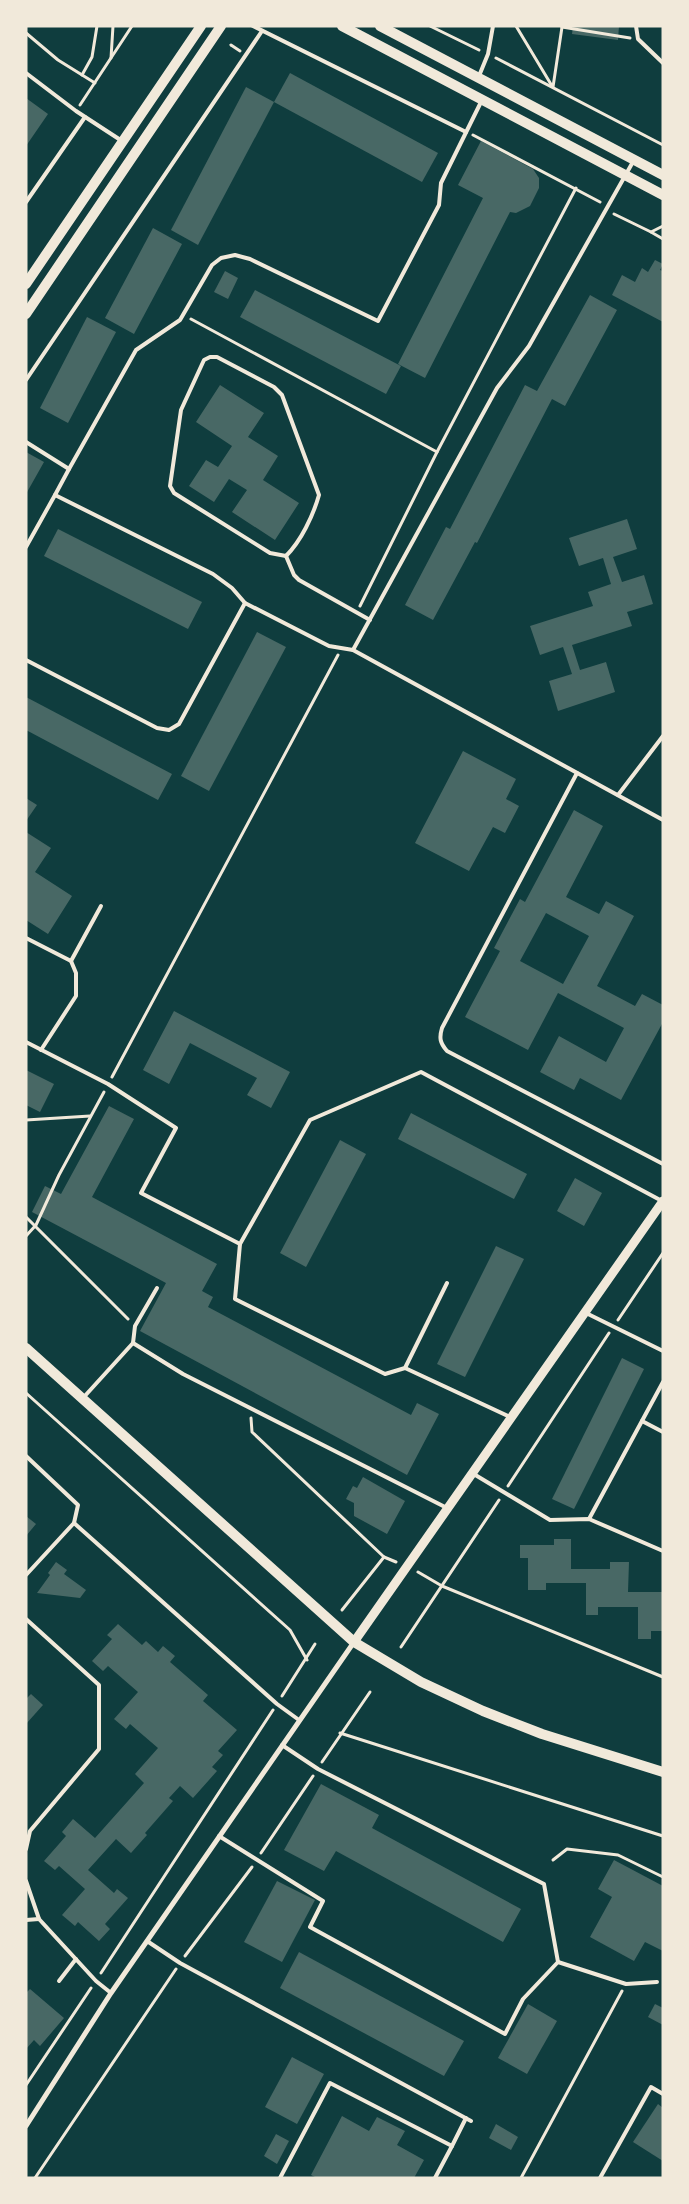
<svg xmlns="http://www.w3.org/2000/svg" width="689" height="2204" font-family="'Fira Sans',sans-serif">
<rect width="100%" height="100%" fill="#0f3d3e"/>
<g fill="#486865" fill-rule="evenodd">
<polygon points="573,26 619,26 618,40 572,34"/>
<polygon points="290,73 438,153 422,182 274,102"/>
<polygon points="246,87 274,102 198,245 171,230"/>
<polygon points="26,98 48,114 26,146"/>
<polygon points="481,141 533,169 539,178 539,188 530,206 516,213 510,212 425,378 398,364 483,198 458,185"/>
<polygon points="153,228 182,244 134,334 105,318"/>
<polygon points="655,260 663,264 660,270 663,271 663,322 612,295 622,275 635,282 642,268 648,272"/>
<polygon points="225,271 238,278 228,299 214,292"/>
<polygon points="255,290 401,366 386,394 240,317"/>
<polygon points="590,295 617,310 565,406 552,399 477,543 475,542 433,620 405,605 446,527 450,529 525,385 537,391"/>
<polygon points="87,317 116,332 68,423 40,408"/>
<polygon points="220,385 264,413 248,437 278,456 263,480 299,503 275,540 232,512 247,490 229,479 214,502 189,486 206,460 218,467 232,446 196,422"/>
<polygon points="26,452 44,462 26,494"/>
<polygon points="627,519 637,549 613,557 622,582 644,575 653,604 627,612 632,626 572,645 580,670 606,662 615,692 558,711 549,681 572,674 563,647 540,655 530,626 593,606 588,592 611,584 603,558 579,566 569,538"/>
<polygon points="58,529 202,602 188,629 44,556"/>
<polygon points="257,632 286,647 209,791 181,776"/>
<polygon points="26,697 172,774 158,800 26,730"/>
<polygon points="463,751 516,779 506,799 519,806 505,833 493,827 469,871 415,843"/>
<polygon points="26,798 37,805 26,821"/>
<path d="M574,810L603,826L566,897L599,914L606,901L634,916L597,986L635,1006L642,994L663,1005V1022L621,1100L580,1078L574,1090L540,1072L559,1036L606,1062L624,1028L558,993L528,1050L465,1017L500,951L494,948L520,899L525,902ZM546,913L589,936L563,984L520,961Z"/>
<polygon points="26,832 51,848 35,872 72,896 48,934 26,920"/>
<polygon points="174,1011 290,1072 271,1108 247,1095 257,1078 190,1043 169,1084 143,1070"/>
<polygon points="26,1070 54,1084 40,1112 26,1105"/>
<polygon points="109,1106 134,1119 92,1197 217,1264 202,1291 213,1297 208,1307 411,1415 417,1403 439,1414 407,1475 140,1331 166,1283 32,1212 45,1186 61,1194"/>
<polygon points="411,1113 527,1174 514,1199 398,1139"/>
<polygon points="340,1140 366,1154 306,1267 280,1253"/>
<polygon points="575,1178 602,1193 584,1226 557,1211"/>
<polygon points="496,1246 524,1259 465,1377 437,1364"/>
<polygon points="622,1358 644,1369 574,1509 552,1499"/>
<polygon points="363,1477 405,1501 387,1534 354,1516 354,1503 346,1499 353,1486 357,1488"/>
<polygon points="26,1516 36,1524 26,1536"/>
<polygon points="554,1539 571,1539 571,1569 610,1569 610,1562 629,1562 628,1592 663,1592 663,1631 651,1631 651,1639 638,1639 638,1607 598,1607 598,1615 586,1615 586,1583 546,1583 546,1590 528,1590 528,1558 520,1558 520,1545 554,1545"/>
<polygon points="56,1562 67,1570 64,1574 86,1590 80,1598 37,1593 50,1575 48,1573"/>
<polygon points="118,1624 142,1645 146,1641 158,1652 163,1646 175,1656 170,1662 208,1695 203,1701 237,1730 218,1751 223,1755 212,1767 217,1771 193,1798 180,1786 169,1798 173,1801 145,1833 147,1835 131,1853 116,1839 88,1870 114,1893 117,1889 128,1898 105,1924 110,1929 99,1941 78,1922 75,1926 62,1915 85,1889 59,1866 55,1870 44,1861 66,1836 62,1832 73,1819 95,1838 144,1783 135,1774 158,1748 130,1724 126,1729 114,1719 138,1692 108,1666 103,1671 92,1661 112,1639 107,1635"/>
<polygon points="31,1694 43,1705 26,1724 26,1699"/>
<polygon points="321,1784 379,1815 372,1828 521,1909 503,1942 336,1851 324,1871 284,1850"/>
<polygon points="614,1860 663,1886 663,1951 645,1942 634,1961 590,1937 612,1897 598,1889"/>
<polygon points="277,1881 315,1900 282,1962 244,1942"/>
<polygon points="299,1952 464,2041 444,2076 280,1988"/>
<polygon points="30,1989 64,2018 40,2046 34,2040 26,2049 26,1993"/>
<polygon points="528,2004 557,2021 527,2074 498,2058"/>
<polygon points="655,2004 663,2008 663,2025 648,2017"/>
<polygon points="292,2057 324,2074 297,2124 265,2107"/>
<polygon points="658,2104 663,2108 663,2161 633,2142"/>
<polygon points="342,2116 369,2131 377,2117 405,2131 397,2145 424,2160 414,2178 317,2178 311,2175"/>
<polygon points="496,2124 518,2137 511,2150 489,2138"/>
<polygon points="276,2134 289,2141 277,2164 264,2156"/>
</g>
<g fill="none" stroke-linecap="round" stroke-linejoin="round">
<g stroke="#f1e9da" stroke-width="3">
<polyline points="430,26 479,50"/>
<polyline points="516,26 552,86"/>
<polyline points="562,27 630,38"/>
<polyline points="26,33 58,60 95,83"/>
<polyline points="231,45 240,51"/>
<polyline points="111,58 113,26"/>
<polyline points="496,58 663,145"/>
<polyline points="82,75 92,57 97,26"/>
<polyline points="553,87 562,27"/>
<polyline points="80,105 132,26"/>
<polyline points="473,135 600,202"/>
<polyline points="614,214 651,232 663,226"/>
<polyline points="651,232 663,239"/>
<polyline points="191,319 437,452"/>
<polyline points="360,606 437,452 576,188"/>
<polyline points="112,1077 338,655"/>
<polyline points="26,1120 90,1116"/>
<polyline points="26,1217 128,1319"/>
<polyline points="26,1236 36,1225 59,1175 104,1092"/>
<polyline points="618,1320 663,1253"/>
<polyline points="26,1393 290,1630 307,1660"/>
<polyline points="251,1418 252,1432 384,1557 396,1562"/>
<polyline points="508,1486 609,1333"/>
<polyline points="418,1572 442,1586 663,1677"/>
<polyline points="342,1610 384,1557"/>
<polyline points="401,1647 499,1500"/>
<polyline points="282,1696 315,1644"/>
<polyline points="340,1733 663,1836"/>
<polyline points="322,1762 370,1692"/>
<polyline points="261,1853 313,1776"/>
<polyline points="553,1860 567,1849 618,1855 663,1877"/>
<polyline points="185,1956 252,1867"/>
<polyline points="101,1973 273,1710"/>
<polyline points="26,2085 91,1988"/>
<polyline points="35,2178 176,1969"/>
<polyline points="521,2178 622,1991"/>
</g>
<g stroke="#f1e9da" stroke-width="4">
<polyline points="253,26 466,132"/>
<polyline points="636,26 638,39 663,63"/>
<polyline points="26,73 76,111 122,141"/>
<polyline points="479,76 488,54 493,26"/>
<polyline points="26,202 85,117"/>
<path d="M210,357H217L274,387L282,395L319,495C313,516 301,541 286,556L270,553L174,493L170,486L181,410L204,360Z"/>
<polyline points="26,380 262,31"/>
<polyline points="26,442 69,469 55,495 213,574 232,588 245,603 329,646 353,650 663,820"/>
<polyline points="69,469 136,350 180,320 212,265 221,258 235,255 250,259 378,321 439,205 441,183 482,100"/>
<polyline points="26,547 55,495"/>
<polyline points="286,556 294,575 299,580 370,620"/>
<polyline points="353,650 497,388 529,346 634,160"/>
<polyline points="26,660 157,728 169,730 179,724 245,603"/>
<path d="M577,773L442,1028C439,1038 440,1043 447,1051L663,1164"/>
<polyline points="618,795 663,736"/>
<polyline points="26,938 71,961 76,973 76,996 41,1050"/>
<polyline points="71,961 101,906"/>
<polyline points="26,1042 108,1084 176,1128 141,1193 240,1244 310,1120 421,1072 662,1201"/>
<polyline points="240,1244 235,1299 385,1374 405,1368 447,1283"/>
<polyline points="586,1313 663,1351"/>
<polyline points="133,1343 183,1374 447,1508"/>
<polyline points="405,1368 510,1417"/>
<polyline points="83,1398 133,1343 135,1326 157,1288"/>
<polyline points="642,1421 663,1432"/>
<polyline points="26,1456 78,1505 74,1523 26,1575"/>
<polyline points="472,1473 550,1520 589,1519 663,1551"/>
<polyline points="589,1519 663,1382"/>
<polyline points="74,1523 277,1704 299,1720"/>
<polyline points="26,1619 99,1685 99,1749 30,1831 26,1849"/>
<polyline points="219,1836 323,1901 310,1927 505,2034 523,1999 558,1962 544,1884 318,1769 282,1745"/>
<polyline points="26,1881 39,1919 96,1981 111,1993"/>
<polyline points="26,1920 39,1919"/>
<polyline points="147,1941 180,1963 471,2121"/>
<polyline points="558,1962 626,1984 657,1982"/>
<polyline points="59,1981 76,1959"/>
<polyline points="452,2146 466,2118"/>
<polyline points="280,2178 330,2083 452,2146 435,2178"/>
<polyline points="600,2178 651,2087 663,2094"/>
</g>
<polyline stroke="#f1e9da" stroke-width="5" points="26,2126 111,1993 354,1642"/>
<polyline stroke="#f1e9da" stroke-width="9" points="354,1642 663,1201"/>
<g stroke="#f1e9da" stroke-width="10">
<polyline points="342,26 663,195"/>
<polyline points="380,26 663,175"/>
<polyline points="26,284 201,26"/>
<polyline points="26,314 221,26"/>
<polyline points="26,1348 354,1642 421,1682 483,1711 542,1734 663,1772"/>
</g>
</g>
<rect width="689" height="2204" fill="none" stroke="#f1e9da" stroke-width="55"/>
</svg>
